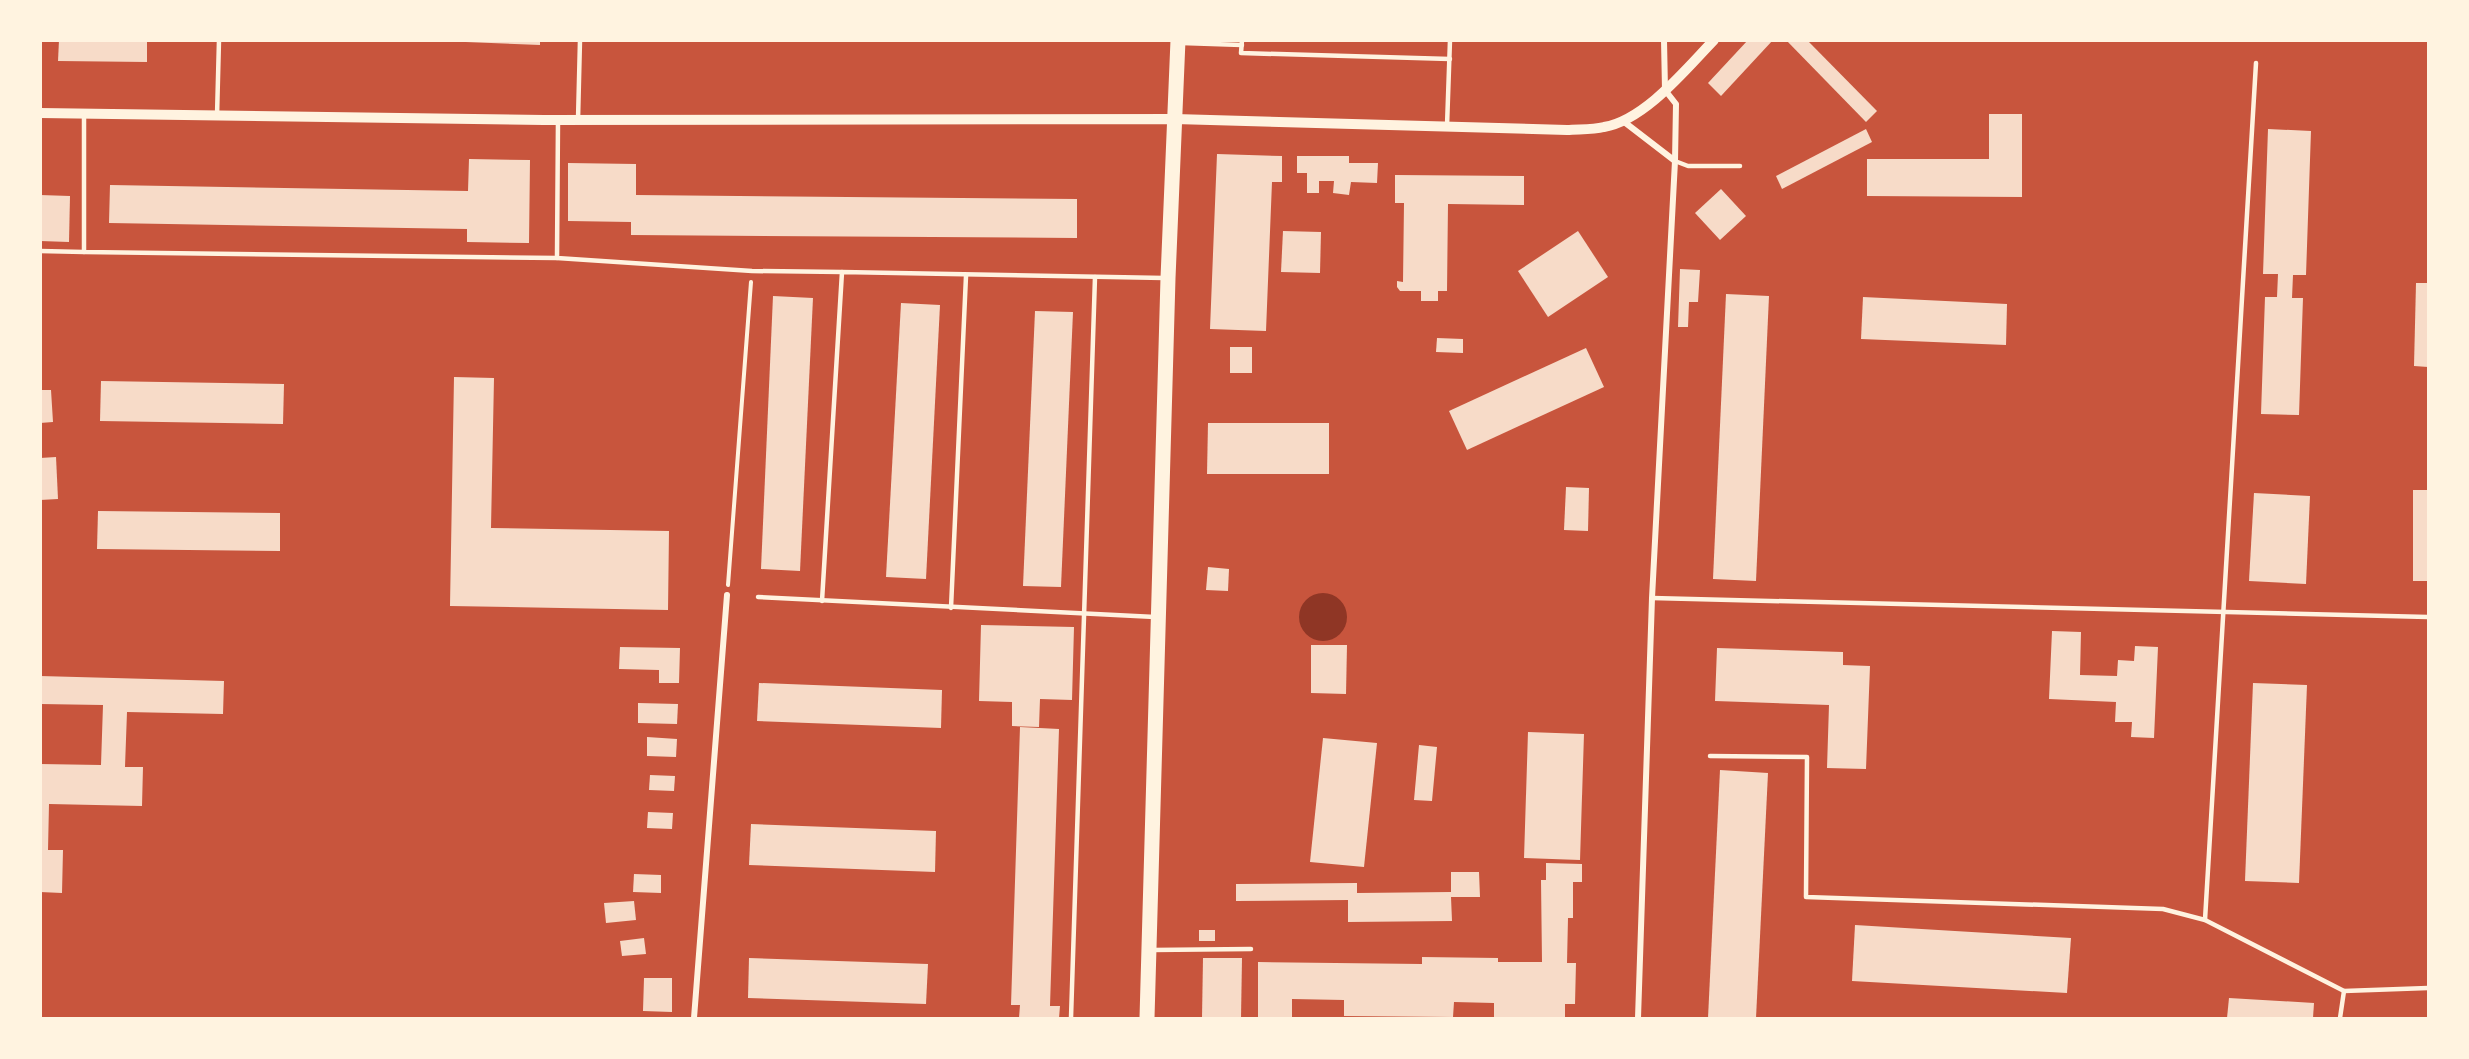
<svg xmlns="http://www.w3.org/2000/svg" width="2469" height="1059" font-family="'Libre Baskerville',serif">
<rect width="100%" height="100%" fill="#c8553d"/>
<circle fill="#8f3625" cx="1323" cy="617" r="24"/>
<g fill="#f7dbc8">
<polygon points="59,40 147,40 147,62 58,61"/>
<polygon points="415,40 540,40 540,45"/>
<polygon points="1748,40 1773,40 1721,96 1708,83"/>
<polygon points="1786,40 1807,40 1877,111 1866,122"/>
<polygon points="1989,114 2022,114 2022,197 1867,196 1867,159 1989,159"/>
<polygon points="1866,129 1872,142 1782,189 1776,176"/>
<polygon points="2268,129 2311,131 2306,275 2293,275 2292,298 2303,298 2299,415 2261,414 2265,297 2277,297 2278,274 2263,274"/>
<polygon points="1217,154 1282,156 1282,182 1272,182 1266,331 1210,329"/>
<polygon points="1297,156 1349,156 1349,163 1378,163 1377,183 1351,182 1349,195 1333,193 1334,181 1319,181 1319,193 1307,193 1307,173 1297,173"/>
<polygon points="469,159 530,160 529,243 467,242 467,229 109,223 110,185 468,191"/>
<polygon points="568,163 636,164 636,195 1077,199 1077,238 631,235 631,222 568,221"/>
<polygon points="1395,175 1524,176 1524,205 1448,204 1447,291 1438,291 1438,301 1421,301 1421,291 1400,291 1397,287 1397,281 1403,282 1404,203 1395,203"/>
<polygon points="1721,189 1746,216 1720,240 1695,213"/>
<polygon points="40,195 70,196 69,242 40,241"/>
<polygon points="1283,231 1321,232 1320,273 1281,272"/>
<polygon points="1578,231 1608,277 1548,317 1518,271"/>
<polygon points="1680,269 1700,270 1698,302 1689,302 1688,327 1678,327"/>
<polygon points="2416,283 2428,283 2428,367 2414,366"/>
<polygon points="1726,294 1769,296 1756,581 1713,579"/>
<polygon points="773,296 813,298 800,571 761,569"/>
<polygon points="1863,297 2007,304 2006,345 1861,339"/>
<polygon points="901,303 940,305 926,579 886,577"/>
<polygon points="1035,311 1073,312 1061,587 1023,586"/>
<polygon points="1437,338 1463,339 1463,353 1436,352"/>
<rect x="1230" y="347" width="22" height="26"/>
<polygon points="1586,348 1604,387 1467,450 1449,411"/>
<polygon points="454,377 494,378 491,528 669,531 668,610 450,606"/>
<polygon points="101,381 284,384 283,424 100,421"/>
<polygon points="40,390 51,390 53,422 40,423"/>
<polygon points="1208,423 1329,423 1329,474 1207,474"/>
<polygon points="56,457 58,499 40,500 40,458"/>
<polygon points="1566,487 1589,488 1588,531 1564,530"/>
<rect x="2413" y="490" width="15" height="91"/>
<polygon points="2254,493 2310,496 2306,584 2249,581"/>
<polygon points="98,511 280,513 280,551 97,549"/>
<polygon points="1208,567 1229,569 1228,591 1206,590"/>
<polygon points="981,625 1074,627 1072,700 1040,699 1039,727 1012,726 1012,702 979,701"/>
<polygon points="2052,631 2081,632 2080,675 2117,676 2118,660 2134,661 2135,646 2158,647 2154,738 2131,737 2132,722 2115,722 2116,702 2049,699"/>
<polygon points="1311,645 1347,645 1346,694 1311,693"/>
<polygon points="620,647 680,648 679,683 659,683 659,670 619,669"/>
<polygon points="1717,648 1843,652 1843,665 1870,666 1866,769 1827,768 1829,705 1715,701"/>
<polygon points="40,676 224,681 223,714 127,712 125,767 143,767 142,806 49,804 48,850 63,850 62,893 40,892 40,764 101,765 103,705 40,704"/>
<polygon points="759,683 942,690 941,728 757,721"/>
<polygon points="2253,683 2307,685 2299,883 2245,881"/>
<polygon points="638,703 678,704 677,724 638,723"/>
<polygon points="1020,727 1059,729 1050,1006 1060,1006 1059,1018 1019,1018 1020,1005 1011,1005"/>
<polygon points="1528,732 1584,734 1580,860 1524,858"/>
<polygon points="647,737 677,739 676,757 647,756"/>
<polygon points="1323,738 1377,743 1364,867 1310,862"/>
<polygon points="1419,745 1437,747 1432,801 1414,800"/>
<polygon points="1720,770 1768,773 1756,1018 1708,1018"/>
<polygon points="650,775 675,776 674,791 649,790"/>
<polygon points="648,812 673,813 672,829 647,828"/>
<polygon points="751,824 936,831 935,872 749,865"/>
<polygon points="1546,863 1582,864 1582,882 1573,882 1573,918 1568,918 1567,963 1576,963 1575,1004 1565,1004 1565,1018 1494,1018 1494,1003 1454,1002 1453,1017 1344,1016 1344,1000 1292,999 1292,1018 1258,1018 1258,962 1422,964 1422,957 1498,958 1498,962 1542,962 1541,880 1546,880"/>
<polygon points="1451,872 1479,872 1480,897 1451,897 1452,921 1348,922 1348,900 1236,901 1236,884 1357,883 1357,893 1451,892"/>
<polygon points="634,874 661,875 661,893 633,892"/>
<polygon points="634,901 636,920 606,923 604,903"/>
<polygon points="1855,925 2071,938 2067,993 1852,981"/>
<rect x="1199" y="930" width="16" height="11"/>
<polygon points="644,938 646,954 622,956 620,941"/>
<polygon points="749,958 928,964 926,1004 748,998"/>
<polygon points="1203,958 1242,958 1241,1018 1202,1018"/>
<polygon points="644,978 672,978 672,1012 643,1011"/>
<polygon points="2229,998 2314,1003 2313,1018 2227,1018"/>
</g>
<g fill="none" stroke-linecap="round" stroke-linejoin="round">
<polyline stroke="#fff3e0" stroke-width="4" points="728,585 751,282"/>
<g stroke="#fff3e0" stroke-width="4.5">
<polyline points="1242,40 1241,53 1450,59"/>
<polyline points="1182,43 1242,45"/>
<polyline points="84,115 84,252 557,258"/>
<polyline points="217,116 219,40"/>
<polyline points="558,120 557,258 752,271 842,272"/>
<polyline points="578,120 580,40"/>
<polyline points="1447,126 1450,40"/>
<polyline points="1675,161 1688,166 1740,166"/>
<polyline points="40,251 84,252"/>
<polyline points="758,597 1155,617"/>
<polyline points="1652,598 2428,617"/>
<polyline points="822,601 842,272 1164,278"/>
<polyline points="951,608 966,276"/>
<polyline points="1710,756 1807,757 1806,897 2163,909 2205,920 2344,991 2428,988"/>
<polyline points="2205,920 2256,63"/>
<polyline points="1152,950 1251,949"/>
<polyline points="1071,1018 1095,277"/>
<polyline points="2340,1018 2344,991"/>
</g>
<g stroke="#fff3e0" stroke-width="6">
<polyline points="1623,121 1675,161"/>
<polyline points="694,1018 727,595"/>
<polyline points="1638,1018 1652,598 1675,161 1676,104 1665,90 1664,40"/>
</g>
<path stroke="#fff3e0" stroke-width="10" d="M40,113L544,120L1175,119L1567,130C1579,129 1592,130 1604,127C1645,120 1686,69 1714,40"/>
<polyline stroke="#fff3e0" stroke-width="15" points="1147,1018 1168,278 1178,40"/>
</g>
<rect width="2469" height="1059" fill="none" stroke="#fff3e0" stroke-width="84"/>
</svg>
